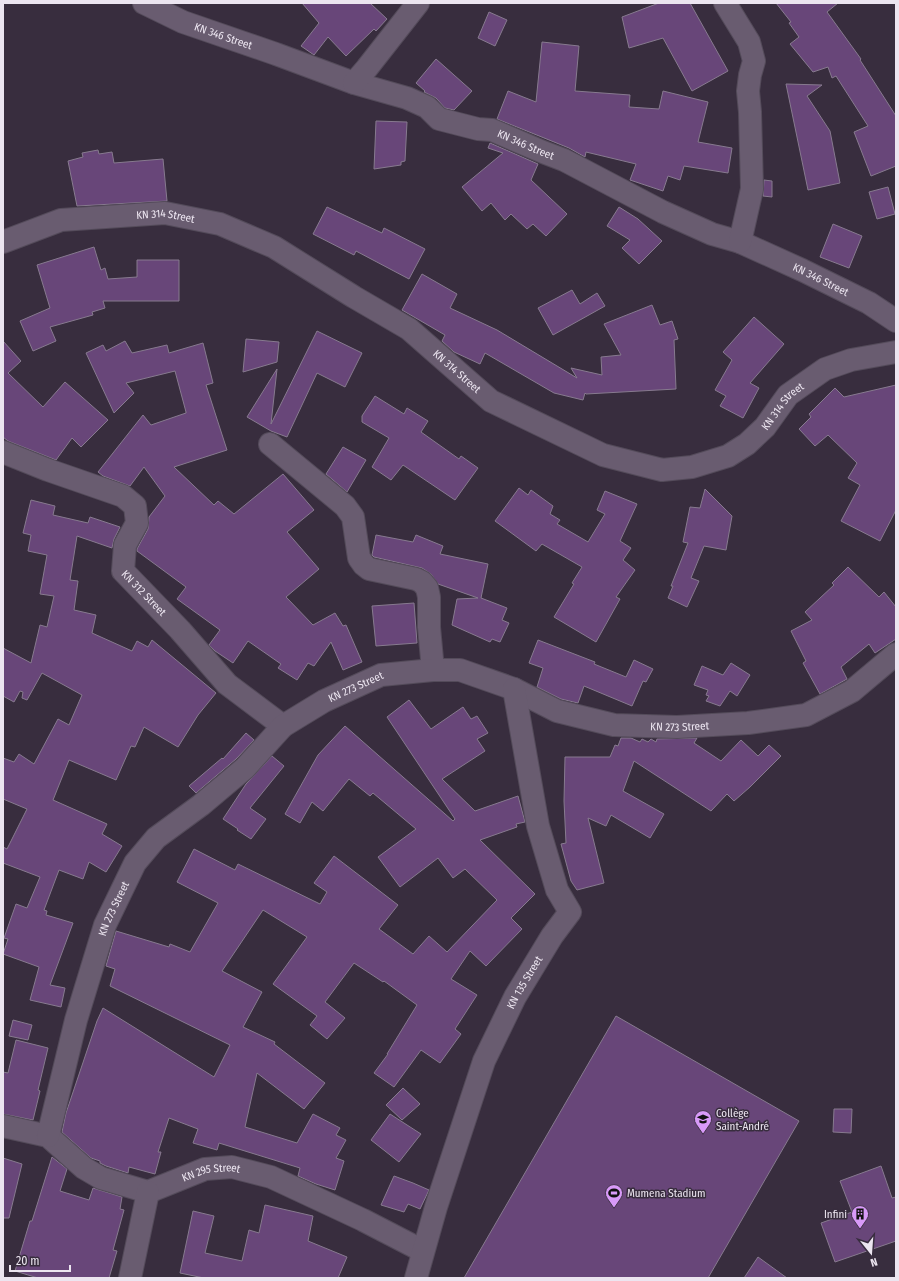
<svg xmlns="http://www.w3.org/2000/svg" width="899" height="1281" font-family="'Fira Sans Condensed',sans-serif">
<rect width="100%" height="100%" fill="#382d3e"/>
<g fill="#684679" stroke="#877a8f">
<polygon points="302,3 370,3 387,19 376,31 374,29 346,56 328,37 314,55 301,46 319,23"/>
<polygon points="659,3 690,3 728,71 692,91 663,38 629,48 622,17"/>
<polygon points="776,3 838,3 827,12 861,59 860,60 896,116 896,166 871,176 854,132 868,126 836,76 832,78 828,67 813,72 790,44 799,37 789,23 791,22"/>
<polygon points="489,12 507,20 495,46 478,38"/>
<polygon points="542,42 579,46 575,91 630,95 629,107 659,109 663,91 708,102 698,142 732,148 728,173 684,166 680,180 668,176 663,191 630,180 636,164 586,152 585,157 569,148 497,119 508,91 536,102"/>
<polygon points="436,59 472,91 454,110 445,108 436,98 424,92 425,91 416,83"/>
<polygon points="786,84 822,85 807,96 830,131 840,183 808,190"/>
<polygon points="376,121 407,122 405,161 401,162 401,165 374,169"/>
<polygon points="490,143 538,164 531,180 567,214 546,236 533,224 527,229 511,214 505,220 491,203 482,211 462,187 503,153 488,148"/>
<polygon points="98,150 99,154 112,152 114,163 163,159 167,201 77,206 68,161 83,157 82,153"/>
<polygon points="764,180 772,181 772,197 763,196"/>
<polygon points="888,187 895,214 877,219 869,192"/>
<polygon points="327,207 382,233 384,228 425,249 409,279 356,251 354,255 313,234"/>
<polygon points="619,207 638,219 662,241 639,264 622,248 630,240 607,226"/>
<polygon points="833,224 862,236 849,268 820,257"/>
<polygon points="94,247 101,270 105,268 108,279 137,277 137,260 179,260 179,301 103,301 105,308 92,312 93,315 50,327 56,341 33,351 20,321 50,308 37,265"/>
<polygon points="422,274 457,294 450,308 497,330 577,378 571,368 602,375 601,357 621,355 604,324 652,305 660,325 672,321 678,339 674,340 676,389 586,394 585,393 583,400 554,393 485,353 480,364 454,352 442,341 445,335 402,310"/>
<polygon points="572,290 580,304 597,293 605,306 553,335 538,308"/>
<polygon points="754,317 784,344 750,383 759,388 743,418 720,406 726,396 715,390 732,360 723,352"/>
<polygon points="317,331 362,353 345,387 317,373 287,437 271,431 247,417 277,369 271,424"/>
<polygon points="246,339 279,342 277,362 243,372"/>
<polygon points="3,341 21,361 8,373 43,407 65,382 108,420 81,447 72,438 56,460 8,441 3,437"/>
<polygon points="125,341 132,353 167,345 169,353 203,343 213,383 206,385 227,450 174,467 214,505 218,501 234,514 283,474 314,510 287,532 319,569 286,597 313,625 335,613 343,626 346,625 362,662 343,670 331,642 314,666 308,663 297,680 278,668 281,664 248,641 233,663 215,651 209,645 220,630 177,599 186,587 137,551 137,549 148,529 149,517 165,496 144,467 130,486 103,476 98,472 143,415 151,425 186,413 186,412 175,371 126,383 134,393 114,413 86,353 103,345 106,351"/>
<polygon points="896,385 896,510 880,541 841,521 860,485 848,478 857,463 828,435 815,446 799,429 811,417 809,414 835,388 844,397"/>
<polygon points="375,396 404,414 407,408 428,421 421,432 459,459 461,456 478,468 455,500 403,465 391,480 372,467 389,438 362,422 362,416"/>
<polygon points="343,447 366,460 347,492 326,474"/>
<polygon points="519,488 528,495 531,490 553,506 550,514 560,520 557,524 588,542 605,514 597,510 605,491 637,504 620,541 631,548 623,560 635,570 616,597 620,599 596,642 554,617 574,584 572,583 582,567 542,544 536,551 495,521"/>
<polygon points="705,489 732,516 726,550 704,546 691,578 699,581 687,607 668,598 673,586 671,586 688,543 683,542 690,507 700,508"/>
<polygon points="31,500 55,506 53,515 88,523 90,517 120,527 114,539 112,548 77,536 70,580 78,581 74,610 96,615 92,633 132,651 137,641 148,647 152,640 216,693 198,715 178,747 144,727 135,747 131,746 116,780 69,760 53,800 107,824 102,834 122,846 106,872 89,862 83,879 59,870 44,910 47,911 46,915 73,923 50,985 65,988 61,1007 30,1000 39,967 3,954 8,939 4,938 16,904 27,908 40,877 3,863 3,847 7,849 27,809 3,799 3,758 14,762 19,754 34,764 58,719 69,725 82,695 42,673 27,700 22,698 23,692 20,691 14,702 3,696 3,648 31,663 40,625 47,627 54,596 40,594 47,555 28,551 31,535 23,533"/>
<polygon points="376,535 413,542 416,535 443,546 440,554 488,564 481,598 507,608 502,620 509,623 500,642 492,639 490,642 452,625 457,599 478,598 438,584 431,574 422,568 374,557 372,555"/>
<polygon points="848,567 879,597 884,592 896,607 896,639 875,653 869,644 841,667 847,679 820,694 803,663 806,661 791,631 812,620 805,612 834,585 832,583"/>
<polygon points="414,603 417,643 376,646 372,606"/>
<polygon points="538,640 595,662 594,664 626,677 634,660 653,669 646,682 643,681 632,706 584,686 578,703 561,699 537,687 543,668 529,663"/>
<polygon points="731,663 750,675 737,696 730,691 720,706 706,701 709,696 706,695 708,690 694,685 702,666 723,675"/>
<polygon points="409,700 431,729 463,707 471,719 477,716 488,733 477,739 485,751 442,779 475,811 518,796 525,822 516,824 517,827 480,840 535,894 511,918 522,929 486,966 470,951 451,979 477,995 455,1029 461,1034 440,1063 421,1050 394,1087 374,1073 388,1054 387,1054 417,1005 384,981 383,982 354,963 325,1002 345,1018 327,1039 310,1025 317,1016 273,984 307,937 263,910 222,971 262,992 243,1027 275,1042 274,1044 325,1083 304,1109 257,1073 245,1127 297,1143 313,1114 340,1128 336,1135 346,1140 336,1158 344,1161 335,1190 316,1184 298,1176 300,1168 219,1143 217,1150 193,1143 198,1129 169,1118 158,1152 161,1152 155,1174 129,1167 128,1173 106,1166 100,1163 100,1161 91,1158 62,1132 66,1113 97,1021 103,1008 214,1077 230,1045 110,986 115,969 106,966 116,931 169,947 170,944 190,952 218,903 177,882 194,849 235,870 238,864 320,904 327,892 314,883 334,856 398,905 379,929 413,954 429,936 447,952 497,900 465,869 453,878 438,858 400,887 378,857 416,829 373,793 370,796 349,779 323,811 312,802 300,823 285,814 318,755 345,726 453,821 455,819 387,717"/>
<polygon points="246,733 254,740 236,759 196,793 189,786 222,758 223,759"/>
<polygon points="621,738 631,738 640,742 642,739 648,742 651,739 656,742 657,739 697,738 694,743 721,761 741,740 758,756 769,745 781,756 750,787 734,801 727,794 711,811 634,761 623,791 664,814 650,838 611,815 606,826 588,818 604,883 577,890 571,881 561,844 566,843 564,801 565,757 610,757 615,745 618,746"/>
<polygon points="272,756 284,766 250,808 266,819 251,839 237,830 238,829 223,819 246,784"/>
<polygon points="616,1016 799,1121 708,1278 464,1278"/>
<polygon points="13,1020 32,1025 28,1040 9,1036"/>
<polygon points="16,1040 48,1048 38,1090 40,1091 33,1120 3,1114 3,1072 8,1073"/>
<polygon points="403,1088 420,1104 402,1120 386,1105"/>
<polygon points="834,1109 852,1109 851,1133 833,1132"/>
<polygon points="390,1114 421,1134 399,1162 371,1140"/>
<polygon points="52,1157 67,1169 60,1191 89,1200 93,1188 122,1197 120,1209 124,1210 113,1250 117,1251 109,1278 38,1278 15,1271 30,1221 32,1221"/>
<polygon points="3,1158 22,1164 9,1218 3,1218"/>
<polygon points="881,1166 892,1198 896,1197 896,1241 835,1262 821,1223 852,1212 840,1181"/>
<polygon points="394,1176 413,1183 429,1190 420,1209 408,1204 404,1212 381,1205"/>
<polygon points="265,1205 313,1216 308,1241 347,1257 338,1278 204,1278 180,1273 193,1211 214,1216 205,1253 242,1261 249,1230 259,1233"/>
<polygon points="758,1257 787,1278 744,1278"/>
</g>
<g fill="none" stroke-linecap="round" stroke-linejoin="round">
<g stroke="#544b5a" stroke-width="24">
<g id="minor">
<path id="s1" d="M144,3L183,22L276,54L354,83L407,98L427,107L439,119L478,129L492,130L543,152L564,160L663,212L712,234L740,242L802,270L869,303L896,321"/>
<polyline points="725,3 749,42 754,61 750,75 748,91 750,112 752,189 740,242"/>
<polyline points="354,83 367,68 418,3"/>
<path id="s2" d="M3,242L61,220L165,213L220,224L274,247L354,297L409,329L491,401L603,455L662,470L692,467L728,456L747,444L765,427L788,395L825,369L851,360L896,352"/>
<polyline points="270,444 345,506 353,517 359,558 364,565 369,569 416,579 422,582 427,588 429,597 429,627 433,670"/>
<path id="s3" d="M3,452L48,470L123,496L135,506L137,523L125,545L123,571L180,630L227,684L283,726"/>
<path id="s4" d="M3,1126L48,1136L84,1168L101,1178L148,1192L205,1169L232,1167L271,1177L363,1220L423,1251"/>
<path id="s5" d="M48,1136L76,1020L105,925L135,863L156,838L201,805L245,768L283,726L324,701L381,675L433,670H460L514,689L557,711L614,725L677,727L748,723L806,715L852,691L896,654"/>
<polyline points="130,1278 148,1192"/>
<path id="s6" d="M416,1278L436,1207L484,1061L515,997L552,936L570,912L557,890L538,826L514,689"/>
</g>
</g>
<use href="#minor" stroke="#695c70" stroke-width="22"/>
</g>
<defs>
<g id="school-pin" transform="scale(0.9)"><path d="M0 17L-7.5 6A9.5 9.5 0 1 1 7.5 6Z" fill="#d89af8" stroke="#382d3e"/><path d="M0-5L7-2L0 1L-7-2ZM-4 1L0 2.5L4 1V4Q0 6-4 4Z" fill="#111"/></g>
<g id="stadium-pin" transform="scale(0.9)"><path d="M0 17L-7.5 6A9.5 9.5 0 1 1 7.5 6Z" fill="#d89af8" stroke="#382d3e"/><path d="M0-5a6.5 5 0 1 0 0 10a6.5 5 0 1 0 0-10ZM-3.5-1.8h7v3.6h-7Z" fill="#111"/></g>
<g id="building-pin" transform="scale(0.9)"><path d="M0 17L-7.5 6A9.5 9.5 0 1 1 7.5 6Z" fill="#d89af8" stroke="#382d3e"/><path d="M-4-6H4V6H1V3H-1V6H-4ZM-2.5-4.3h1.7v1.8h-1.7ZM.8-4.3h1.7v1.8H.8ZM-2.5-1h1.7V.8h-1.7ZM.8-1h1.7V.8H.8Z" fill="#111"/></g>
</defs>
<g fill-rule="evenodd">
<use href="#school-pin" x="703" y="1119"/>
<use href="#stadium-pin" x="614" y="1193"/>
<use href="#building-pin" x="860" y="1214"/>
</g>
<g text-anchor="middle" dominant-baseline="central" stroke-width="3" stroke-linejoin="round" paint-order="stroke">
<g font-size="11" fill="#ece5f0" stroke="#382d3e">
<text stroke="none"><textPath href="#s1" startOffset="86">KN 346 Street</textPath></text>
<text stroke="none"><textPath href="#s1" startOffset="410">KN 346 Street</textPath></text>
<text stroke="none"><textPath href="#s2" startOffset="167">KN 314 Street</textPath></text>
<text stroke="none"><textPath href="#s1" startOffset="735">KN 346 Street</textPath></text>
<text stroke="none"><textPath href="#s2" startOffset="503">KN 314 Street</textPath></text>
<text stroke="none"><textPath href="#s2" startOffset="876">KN 314 Street</textPath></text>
<text stroke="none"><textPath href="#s3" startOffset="242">KN 312 Street</textPath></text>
<text stroke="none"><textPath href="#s5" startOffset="573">KN 273 Street</textPath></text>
<text stroke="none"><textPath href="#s5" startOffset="910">KN 273 Street</textPath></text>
<text stroke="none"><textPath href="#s5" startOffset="237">KN 273 Street</textPath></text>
<text stroke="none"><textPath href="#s6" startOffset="316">KN 135 Street</textPath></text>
<text stroke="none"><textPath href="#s4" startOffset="230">KN 295 Street</textPath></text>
</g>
<g font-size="11" fill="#ece5f0" stroke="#382d3e" text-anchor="start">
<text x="716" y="1113">Collège<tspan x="716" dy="13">Saint-André</tspan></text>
<text x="627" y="1193">Mumena Stadium</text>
<text x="847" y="1214" text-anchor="end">Infini</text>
</g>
</g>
<rect width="899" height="1281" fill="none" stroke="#ece5f0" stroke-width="8"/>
<g transform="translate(871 1253) rotate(163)" stroke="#382d3e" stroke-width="3" paint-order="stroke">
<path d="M0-3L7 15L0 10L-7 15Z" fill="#ece5f0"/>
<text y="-6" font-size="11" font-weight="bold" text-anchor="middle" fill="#ece5f0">N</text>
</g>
<path d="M10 1265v6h60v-6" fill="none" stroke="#ece5f0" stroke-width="2"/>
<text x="16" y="1265" font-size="12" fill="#ece5f0" stroke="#382d3e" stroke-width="3" paint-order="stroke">20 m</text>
</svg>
